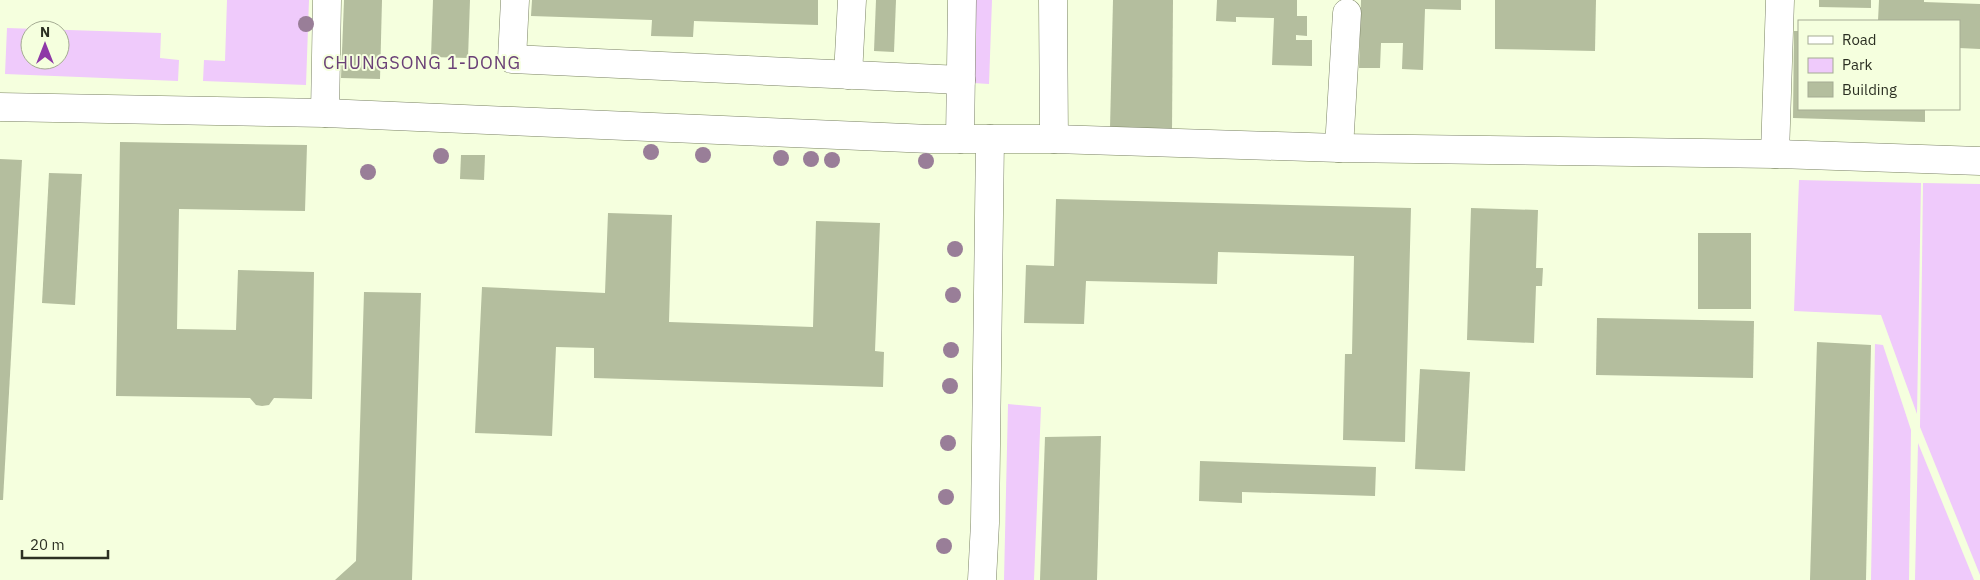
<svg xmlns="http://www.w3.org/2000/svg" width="1980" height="580" font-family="'IBM Plex Sans',sans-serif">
<rect width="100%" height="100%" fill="#f5ffde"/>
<g fill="#efcafb" fill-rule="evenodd">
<polygon points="227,0 309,0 306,85 203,81 204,60 225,61"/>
<polygon points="976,0 992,0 989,84 973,83"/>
<path d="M7,28L161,33L160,58L179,60L178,81L5,74ZM30,30H60V60H30Z"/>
<polygon points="1799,180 1921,183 1917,414 1881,315 1794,311"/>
<polygon points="1923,183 1980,184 1980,575 1920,427"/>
<polygon points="1875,344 1883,345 1911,430 1909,580 1871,580"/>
<polygon points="1008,404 1041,407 1034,580 1004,580"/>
<polygon points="1918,443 1974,580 1915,580"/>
</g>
<g fill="#b4be9e">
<polygon points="344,0 382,0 380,79 341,78"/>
<polygon points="433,0 470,0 468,58 431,57"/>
<polygon points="532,0 818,0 818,25 694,21 693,37 651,36 652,20 531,16"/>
<polygon points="876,0 896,0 894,52 874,51"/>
<polygon points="1113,0 1173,0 1172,130 1110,129"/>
<polygon points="1217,0 1297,0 1297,16 1307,16 1307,36 1296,35 1296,40 1312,40 1312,66 1272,65 1274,18 1236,17 1236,22 1216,21"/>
<polygon points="1361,0 1461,0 1461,10 1425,9 1423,70 1402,69 1403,43 1381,43 1380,68 1359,68"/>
<polygon points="1495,0 1596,0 1595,51 1495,49"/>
<polygon points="1819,0 1871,0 1871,8 1819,7"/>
<polygon points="1879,0 1924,0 1924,2 1980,4 1980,49 1959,48 1959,21 1878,21"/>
<polygon points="1794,31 1799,31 1799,109 1925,109 1925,122 1793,118"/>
<polygon points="120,142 307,145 305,211 179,209 177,329 236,330 238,270 314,272 312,399 274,398 269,405 262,406 256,405 250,398 116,396"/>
<polygon points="461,155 485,155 484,180 460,179"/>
<polygon points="0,159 22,160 3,500 0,500"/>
<polygon points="49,173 82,174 75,305 42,303"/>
<polygon points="1056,199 1411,208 1405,442 1343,440 1345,354 1352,354 1354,256 1218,252 1217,284 1086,281 1084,324 1024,323 1026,265 1054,266"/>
<polygon points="1471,208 1538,210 1536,268 1543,268 1542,286 1536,286 1534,343 1467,340"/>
<polygon points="608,213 672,215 669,322 813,327 816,221 880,223 875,351 884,352 883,387 594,378 594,348 556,347 552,436 475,433 482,287 605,293"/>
<rect x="1698" y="233" width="53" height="76"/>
<polygon points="364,292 421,293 412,580 335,580 356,561"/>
<polygon points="1597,318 1754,321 1753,378 1596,375"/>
<polygon points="1817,342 1871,345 1866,580 1810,580"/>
<polygon points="1420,369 1470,372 1465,471 1415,469"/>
<polygon points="1101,436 1097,580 1040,580 1045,437"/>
<polygon points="1200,461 1376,467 1375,496 1242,492 1242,503 1199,501"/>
</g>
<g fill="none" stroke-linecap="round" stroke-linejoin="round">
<g stroke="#7b8365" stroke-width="29">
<g id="minor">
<polyline points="515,0 512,59 961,80"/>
<polyline points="1053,0 1054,139"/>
<polyline points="848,75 852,0"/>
<polyline points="0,107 325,113 930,139 1054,139 1339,148 1775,154 1980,161"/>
<polyline points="325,113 327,0"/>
<polyline points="960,139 962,0"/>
<polyline points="1339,148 1347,13"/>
<polyline points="1775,154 1780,0"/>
<polyline points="982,580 985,523 990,139"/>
</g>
</g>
<use href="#minor" stroke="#fff" stroke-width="28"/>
</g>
<g fill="#997e98">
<circle cx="306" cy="24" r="8"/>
<circle cx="651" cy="152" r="8"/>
<circle cx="703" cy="155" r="8"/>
<circle cx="441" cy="156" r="8"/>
<circle cx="781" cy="158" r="8"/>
<circle cx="811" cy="159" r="8"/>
<circle cx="832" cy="160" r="8"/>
<circle cx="926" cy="161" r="8"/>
<circle cx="368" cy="172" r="8"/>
<circle cx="955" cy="249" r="8"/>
<circle cx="953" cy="295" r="8"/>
<circle cx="951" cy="350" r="8"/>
<circle cx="950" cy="386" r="8"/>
<circle cx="948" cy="443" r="8"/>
<circle cx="946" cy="497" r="8"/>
<circle cx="944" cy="546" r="8"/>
</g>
<g text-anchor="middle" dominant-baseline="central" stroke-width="4" stroke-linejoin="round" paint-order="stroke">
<g font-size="18" letter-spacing="1" fill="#6a4077" stroke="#f5ffde">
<text x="422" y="62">CHUNGSONG 1-DONG</text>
</g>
</g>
<rect x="1798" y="20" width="162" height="90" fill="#f5ffde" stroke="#a5ac93"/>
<rect x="1808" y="36" width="25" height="8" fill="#ffffff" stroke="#a5ac93"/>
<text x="1842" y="45" font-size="15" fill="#2c3023">Road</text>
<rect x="1808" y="58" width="25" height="15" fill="#efcafb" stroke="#a5ac93"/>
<text x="1842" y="70" font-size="15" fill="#2c3023">Park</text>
<rect x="1808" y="82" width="25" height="15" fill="#b4be9e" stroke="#a5ac93"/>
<text x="1842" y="95" font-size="15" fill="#2c3023">Building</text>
<g transform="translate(45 45)"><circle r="24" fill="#f5ffde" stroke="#a5ac93"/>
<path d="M0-4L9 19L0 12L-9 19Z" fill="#8e39a7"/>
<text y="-8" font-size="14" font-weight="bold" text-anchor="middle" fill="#2c3023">N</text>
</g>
<path d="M22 550v8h86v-8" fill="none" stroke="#2c3023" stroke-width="2.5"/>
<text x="30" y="550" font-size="15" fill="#2c3023" stroke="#f5ffde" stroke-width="4" paint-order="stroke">20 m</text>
</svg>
